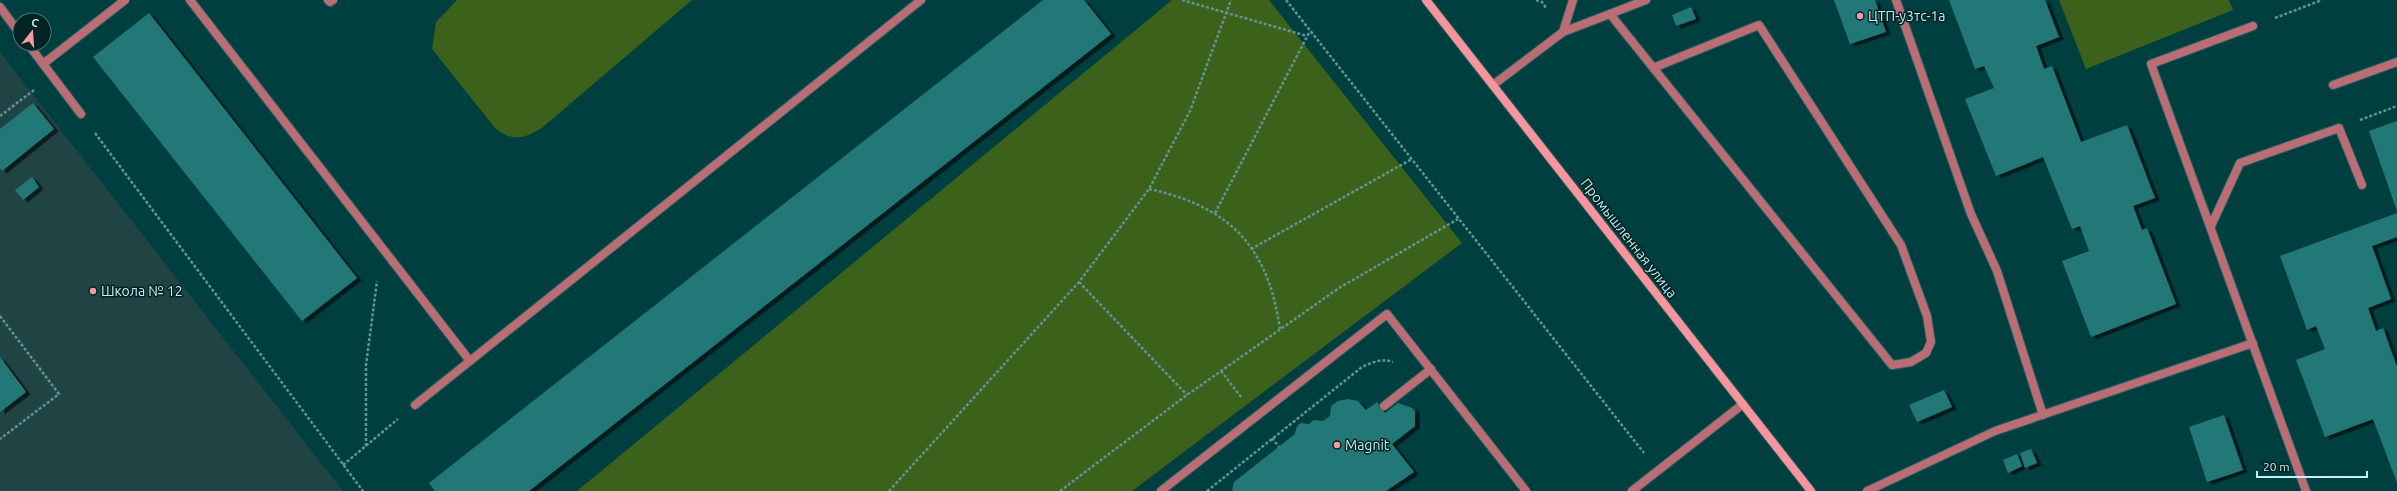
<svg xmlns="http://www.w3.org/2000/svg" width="2397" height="491" font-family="Ubuntu,sans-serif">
<defs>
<filter id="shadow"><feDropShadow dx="4.5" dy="2.5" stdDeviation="0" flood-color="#0009"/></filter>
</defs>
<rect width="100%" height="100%" fill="#003f3f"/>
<polygon fill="#1f4443" points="0,52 31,92 343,491 0,491"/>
<g fill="#3b611a">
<path d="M457,0H692L543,127C525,139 512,142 495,128L432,49L436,22Z"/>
<polygon points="1172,0 1269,0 1462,243 1132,491 577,491"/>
<polygon points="2059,0 2229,0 2233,10 2086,69"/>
</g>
<g fill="#247877" filter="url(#shadow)">
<polygon points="1043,0 1084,0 1111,34 529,491 435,491 429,483"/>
<polygon points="1834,0 1875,0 1886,32 1850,44"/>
<polygon points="1949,0 2045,0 2059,37 2036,46 2044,69 2052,66 2081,142 2127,125 2155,198 2133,206 2142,230 2147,228 2176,304 2091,337 2062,261 2089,251 2080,226 2072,229 2043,157 1996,176 1965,99 1994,88 1984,66 1975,69"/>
<polygon points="1691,7 1696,19 1676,26 1672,15"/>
<polygon points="149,13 357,278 302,321 93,57"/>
<polygon points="33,103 54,129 2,171 0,168 0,129"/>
<polygon points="2397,121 2397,211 2369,131"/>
<polygon points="32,177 39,187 23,200 15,190"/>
<polygon points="2397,213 2397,237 2372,246 2391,299 2368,308 2376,331 2383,328 2397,367 2397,483 2373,419 2325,437 2296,360 2325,349 2316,326 2307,330 2280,256"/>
<polygon points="0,357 26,392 0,412"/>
<polygon points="1944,390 1952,407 1917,422 1909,405"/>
<polygon points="1348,399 1358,401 1366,410 1377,402 1385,413 1398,403 1412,408 1415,411 1415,426 1392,444 1414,472 1386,491 1232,491 1234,482 1295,434 1297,426 1301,423 1309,424 1314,420 1323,421 1330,416 1331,406 1338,401"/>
<polygon points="2224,415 2243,470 2207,482 2189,427"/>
<polygon points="2031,449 2037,463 2025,468 2020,453"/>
<polygon points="2017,454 2022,466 2008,473 2003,460"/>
</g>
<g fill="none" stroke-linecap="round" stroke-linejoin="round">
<g stroke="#235f5f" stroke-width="10">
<g id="lane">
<polyline points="190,0 470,361"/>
<polyline points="328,0 330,2 333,0"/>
<polyline points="1896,0 1971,214 1997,271 2043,415"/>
<polyline points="0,7 20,34"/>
<polyline points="1610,14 1892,365 1911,362 1926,353 1931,342 1927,316 1901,245 1759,25 1653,68"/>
<polyline points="2253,26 2151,64 2306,491"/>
<polyline points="1563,32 1573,0"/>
<polyline points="28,44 81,114"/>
<polyline points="43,64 125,0"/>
<polyline points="1493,85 1563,32 1646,0"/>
<polyline points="2333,85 2397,62"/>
<polyline points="2211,226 2240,163 2339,128 2362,185"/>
<polyline points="415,405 921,0"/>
<polyline points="1384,406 1431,369"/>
<polyline points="1161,491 1387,314 1526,491"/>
<polyline points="1632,491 1743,404"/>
<polyline points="1867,491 1995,431 2253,343"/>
</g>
</g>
<g stroke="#235f5f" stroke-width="10">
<polyline id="secondary" points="1426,0 1811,491"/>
</g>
<g stroke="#5f9695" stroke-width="2.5" stroke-dasharray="3 2" stroke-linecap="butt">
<polyline points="1182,0 1307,36"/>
<polyline points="1286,0 1644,453"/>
<polyline points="1536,0 1542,2 1546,8"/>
<polyline points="2275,18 2322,0"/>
<polyline points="0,116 34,90"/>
<polyline points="2360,120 2397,106"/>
<polyline points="95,133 363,491"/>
<path d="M1149,189C1231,207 1268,247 1280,329"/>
<polyline points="1215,213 1310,31"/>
<polyline points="1251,249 1412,159"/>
<polyline points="1079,282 1187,395"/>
<polyline points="0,316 59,394 0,439"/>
<polyline points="1221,371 1241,397"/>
<polyline points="1272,438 1279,447"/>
<polyline points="366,446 366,365 377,281"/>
<polyline points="343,465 398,419"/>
<polyline points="889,491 1079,282 1149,189 1190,111 1231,0"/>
<polyline points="1060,491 1187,395 1339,288 1458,219"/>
<path d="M1207,491L1362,367C1373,362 1382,358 1393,362"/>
</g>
<use href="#lane" stroke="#bb6d75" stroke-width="8"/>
<use href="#secondary" stroke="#f7949e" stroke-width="8"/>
</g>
<g fill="#f49aa3" stroke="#012323" stroke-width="1.5">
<circle cx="1860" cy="16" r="4"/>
<circle cx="93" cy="291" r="4"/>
<circle cx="1337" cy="445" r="4"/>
</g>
<g text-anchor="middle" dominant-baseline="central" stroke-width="3" stroke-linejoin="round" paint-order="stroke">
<g font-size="14" fill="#c2f1ef" stroke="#012323" text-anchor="start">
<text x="1868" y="16">ЦТП-у3тс-1а</text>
<text x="101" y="291">Школа № 12</text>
<text x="1345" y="445">Magnit</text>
</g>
<g font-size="14" fill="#c2f1ef" stroke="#012323">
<text transform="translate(1629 238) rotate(52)">Промышленная улица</text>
</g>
</g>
<g transform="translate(32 32) rotate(17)"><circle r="19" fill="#012323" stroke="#4e7575"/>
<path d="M0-3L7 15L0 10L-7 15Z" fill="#f49aa3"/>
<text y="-6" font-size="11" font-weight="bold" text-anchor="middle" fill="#c2f1ef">С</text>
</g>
<path d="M2257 471v6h110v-6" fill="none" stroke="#c2f1ef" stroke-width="2"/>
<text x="2263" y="471" font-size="12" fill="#c2f1ef" stroke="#012323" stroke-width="3" paint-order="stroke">20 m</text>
</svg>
